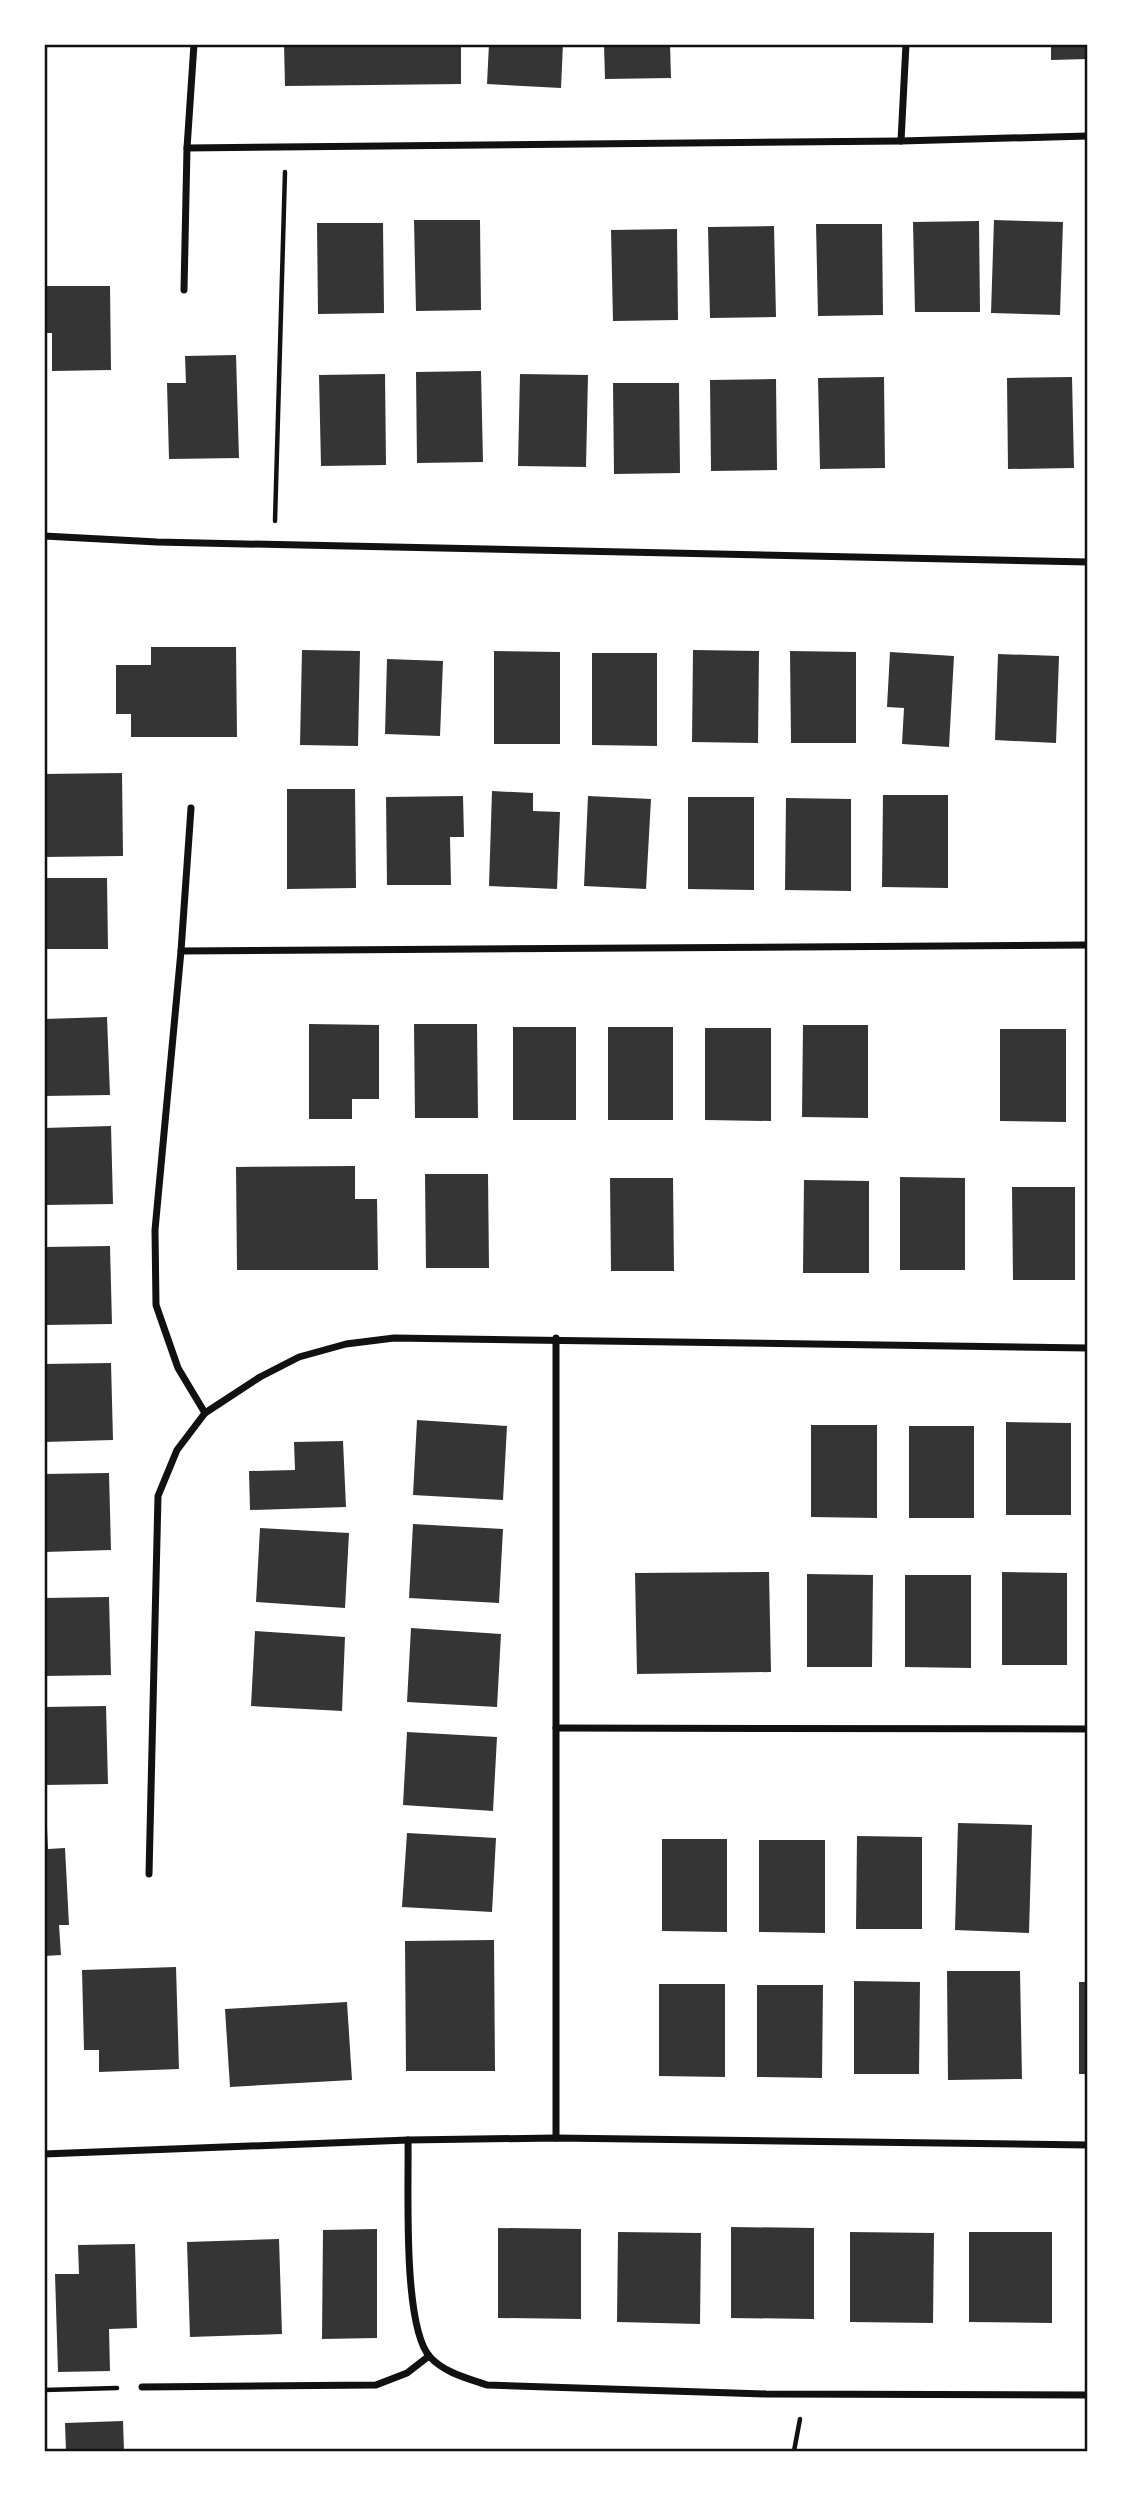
<svg xmlns="http://www.w3.org/2000/svg" width="1132" height="2495" font-family="Roboto,sans-serif">
<rect width="100%" height="100%" fill="#fff"/>
<g fill="#353535">
<polygon points="284,44 461,44 461,84 285,86"/>
<polygon points="489,44 563,44 561,88 487,84"/>
<polygon points="604,44 670,44 671,78 605,79"/>
<polygon points="1051,44 1088,44 1088,59 1051,60"/>
<polygon points="414,220 480,220 481,310 416,311"/>
<polygon points="994,220 1063,222 1060,315 991,313"/>
<polygon points="979,221 980,312 915,312 913,222"/>
<polygon points="317,223 383,223 384,313 318,314"/>
<polygon points="816,224 882,224 883,315 818,316"/>
<polygon points="774,226 776,317 710,318 708,227"/>
<polygon points="677,229 678,320 613,321 611,230"/>
<polygon points="44,286 110,286 111,370 52,371 52,333 44,333"/>
<polygon points="236,355 239,458 169,459 167,383 186,383 185,356"/>
<polygon points="481,371 483,462 417,463 416,372"/>
<polygon points="385,374 386,465 321,466 319,375"/>
<polygon points="520,374 588,375 586,467 518,466"/>
<polygon points="884,377 885,468 820,469 818,378"/>
<polygon points="1072,377 1074,468 1008,469 1007,378"/>
<polygon points="776,379 777,470 711,471 710,380"/>
<polygon points="613,383 679,383 680,473 614,474"/>
<polygon points="151,647 236,647 237,737 131,737 131,714 116,714 116,665 151,665"/>
<polygon points="302,650 360,651 358,746 300,745"/>
<polygon points="693,650 759,651 758,743 692,742"/>
<polygon points="494,651 560,652 560,744 494,744"/>
<polygon points="790,651 856,652 856,743 791,743"/>
<polygon points="890,652 954,656 949,747 902,744 904,708 887,707"/>
<polygon points="592,653 657,653 657,746 592,745"/>
<polygon points="998,654 1059,656 1056,743 995,740"/>
<polygon points="387,659 443,661 440,736 385,734"/>
<polygon points="122,773 123,856 44,857 44,774"/>
<polygon points="287,789 355,789 356,888 287,889"/>
<polygon points="492,791 533,793 533,811 560,812 557,889 489,886"/>
<polygon points="883,795 948,795 948,888 882,887"/>
<polygon points="463,796 464,837 450,837 451,885 387,885 386,797"/>
<polygon points="588,796 651,799 646,889 584,886"/>
<polygon points="688,797 754,797 754,890 688,889"/>
<polygon points="786,798 851,799 851,891 785,890"/>
<polygon points="44,878 107,878 108,949 44,949"/>
<polygon points="107,1017 110,1095 44,1096 44,1019"/>
<polygon points="309,1024 379,1025 379,1099 352,1099 352,1119 309,1119"/>
<polygon points="414,1024 477,1024 478,1118 415,1118"/>
<polygon points="803,1025 868,1025 868,1118 802,1117"/>
<rect x="513" y="1027" width="63" height="93"/>
<rect x="608" y="1027" width="65" height="93"/>
<polygon points="705,1028 771,1028 771,1121 705,1120"/>
<polygon points="1000,1029 1066,1029 1066,1122 1000,1121"/>
<polygon points="111,1126 113,1204 44,1205 44,1128"/>
<polygon points="355,1166 355,1199 377,1199 378,1270 237,1270 236,1167"/>
<polygon points="425,1174 488,1174 489,1268 426,1268"/>
<polygon points="900,1177 965,1178 965,1270 900,1270"/>
<polygon points="610,1178 673,1178 674,1271 611,1271"/>
<polygon points="804,1180 869,1181 869,1273 803,1273"/>
<polygon points="1012,1187 1075,1187 1075,1280 1013,1280"/>
<polygon points="110,1246 112,1324 44,1325 44,1247"/>
<polygon points="111,1363 113,1440 44,1442 44,1364"/>
<polygon points="417,1420 507,1426 503,1500 413,1495"/>
<polygon points="1006,1422 1071,1423 1071,1515 1006,1515"/>
<polygon points="811,1425 877,1425 877,1518 811,1517"/>
<rect x="909" y="1426" width="65" height="92"/>
<polygon points="343,1441 346,1507 250,1510 249,1471 295,1470 294,1442"/>
<polygon points="109,1473 111,1550 44,1552 44,1474"/>
<polygon points="413,1524 503,1529 499,1603 409,1598"/>
<polygon points="260,1528 349,1533 345,1608 256,1602"/>
<polygon points="769,1572 771,1672 637,1674 635,1573"/>
<polygon points="1002,1572 1067,1573 1067,1665 1002,1665"/>
<polygon points="807,1574 873,1575 872,1667 807,1667"/>
<polygon points="905,1575 971,1575 971,1668 905,1667"/>
<polygon points="109,1597 111,1675 44,1676 44,1598"/>
<polygon points="411,1628 501,1634 497,1707 407,1702"/>
<polygon points="255,1631 345,1637 342,1711 251,1706"/>
<polygon points="106,1706 108,1784 44,1785 44,1707"/>
<polygon points="407,1732 497,1737 493,1811 403,1805"/>
<polygon points="44,1806 46,1806 48,1849 65,1848 69,1925 59,1925 61,1955 44,1956"/>
<polygon points="958,1823 1032,1825 1029,1933 955,1930"/>
<polygon points="407,1833 496,1838 492,1912 402,1907"/>
<polygon points="857,1836 922,1837 922,1929 856,1929"/>
<rect x="1085" y="1836" width="3" height="92"/>
<polygon points="662,1839 727,1839 727,1932 662,1931"/>
<polygon points="759,1840 825,1840 825,1933 759,1932"/>
<polygon points="494,1940 495,2071 406,2071 405,1941"/>
<polygon points="176,1967 179,2069 99,2072 99,2050 84,2050 82,1970"/>
<polygon points="947,1971 1020,1971 1022,2079 948,2080"/>
<polygon points="854,1981 920,1982 919,2074 854,2074"/>
<rect x="1079" y="1982" width="9" height="92"/>
<polygon points="659,1984 725,1984 725,2077 659,2076"/>
<polygon points="757,1985 823,1985 822,2078 757,2077"/>
<polygon points="347,2002 352,2080 230,2087 225,2009"/>
<polygon points="731,2227 814,2228 814,2319 731,2318"/>
<polygon points="498,2228 581,2229 581,2319 498,2318"/>
<polygon points="377,2229 377,2338 322,2339 323,2230"/>
<polygon points="618,2232 701,2233 700,2324 617,2322"/>
<polygon points="850,2232 934,2233 933,2323 850,2322"/>
<polygon points="969,2232 1052,2232 1052,2323 969,2322"/>
<polygon points="279,2239 282,2334 190,2337 187,2242"/>
<polygon points="135,2244 137,2328 109,2329 110,2371 58,2372 55,2274 79,2274 78,2245"/>
<polygon points="123,2421 124,2451 66,2451 65,2423"/>
</g>
<g fill="none" stroke-linecap="round" stroke-linejoin="round">
<g stroke="#111" stroke-width="4.5">
<polyline points="275,521 285,172"/>
<polyline points="44,2390 117,2388"/>
<polyline points="794,2451 800,2419"/>
</g>
<g stroke="#111" stroke-width="7">
<polyline points="901,141 906,44"/>
<polyline points="187,148 901,141 1088,136"/>
<polyline points="184,290 187,148 194,44"/>
<polyline points="44,536 157,542 1088,562"/>
<polyline points="191,808 181,951 155,1230 156,1305 178,1368 205,1413"/>
<polyline points="181,951 1088,945"/>
<polyline points="556,1728 1088,1729"/>
<polyline points="149,1874 158,1496 177,1450 205,1413 260,1377 299,1357 346,1344 394,1338 1088,1348"/>
<polyline points="556,2138 556,1338"/>
<path d="M408,2140C409,2184 402,2326 430,2357C445,2373 467,2378 487,2385L766,2394L1088,2395"/>
<polyline points="44,2154 408,2140 556,2138 1088,2145"/>
<polyline points="142,2387 376,2385 407,2373 429,2356"/>
</g>
</g>
<rect width="1132" height="2495" fill="none" stroke="#ffffff" stroke-width="91"/>
<rect x="46" y="46" width="1040" height="2404" fill="none" stroke="#111" stroke-width="2.5"/>
</svg>
